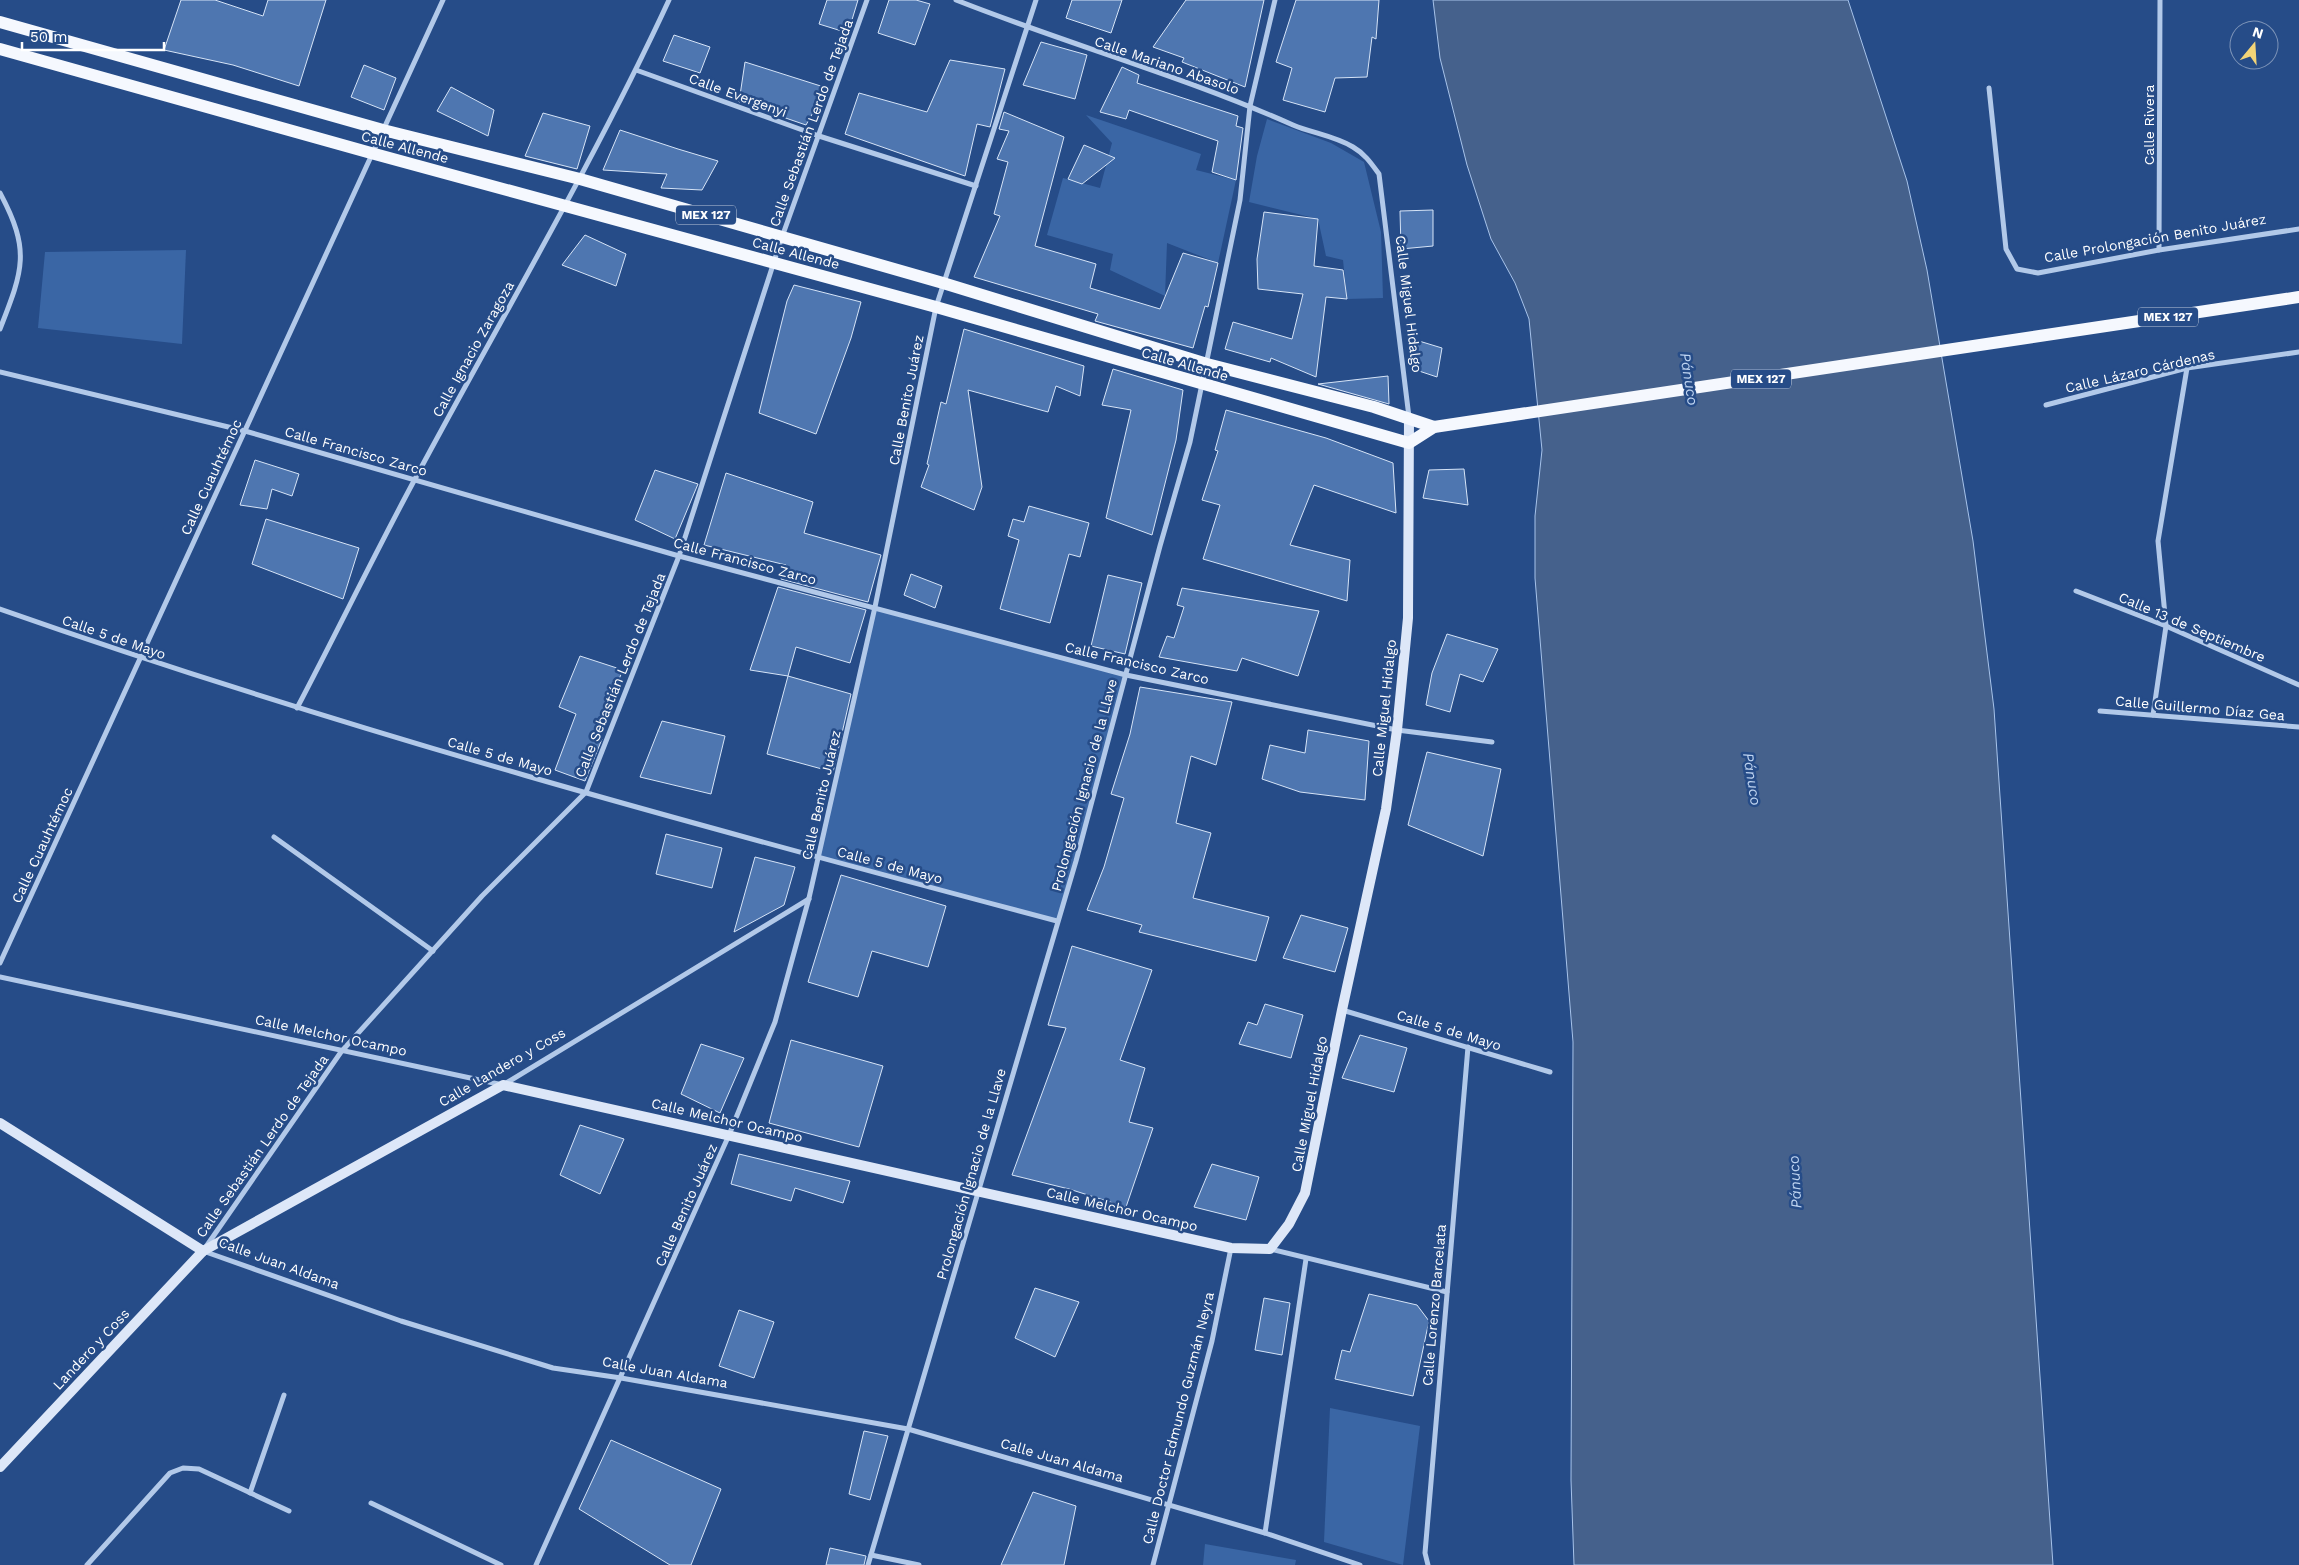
<svg xmlns="http://www.w3.org/2000/svg" width="2299" height="1565" font-family="'Work Sans',sans-serif">
<rect width="100%" height="100%" fill="#264c88"/>
<g fill="#3a66a5">
<polygon points="1086,115 1201,154 1196,170 1236,180 1218,263 1167,243 1165,296 1110,270 1113,254 1047,235 1063,178 1100,188 1112,143"/>
<polygon points="1267,119 1331,143 1364,162 1381,232 1383,298 1347,299 1343,260 1326,256 1318,219 1249,202 1257,156"/>
<polygon points="186,250 182,344 38,328 45,252"/>
<polygon points="875,607 1126,675 1057,921 818,858"/>
<polygon points="1330,1408 1420,1426 1403,1565 1324,1542"/>
<polygon points="1205,1544 1296,1560 1295,1565 1203,1565"/>
</g>
<polygon fill="#45618c" stroke="#a7c3ea" points="1433,0 1848,0 1907,181 1927,270 1973,541 1994,709 2053,1565 1574,1565 1571,1480 1573,1042 1535,578 1535,516 1542,450 1529,319 1515,283 1491,239 1467,165 1440,58"/>
<g fill="#4e76b0" stroke="#d6e4f7">
<polygon points="181,0 215,0 263,16 268,0 326,0 299,86 233,65 164,50"/>
<polygon points="827,0 858,0 848,33 819,24"/>
<polygon points="889,0 916,0 930,4 915,45 878,33"/>
<polygon points="1072,0 1122,0 1111,33 1066,18"/>
<polygon points="1186,0 1264,0 1245,87 1182,62 1184,58 1153,47"/>
<polygon points="1296,0 1379,0 1376,39 1372,37 1367,77 1335,78 1325,112 1283,100 1292,68 1276,62"/>
<polygon points="674,35 710,47 700,73 663,61"/>
<polygon points="1041,42 1087,55 1075,99 1023,85"/>
<polygon points="950,60 1005,69 990,127 977,124 965,176 845,134 859,93 927,112"/>
<polygon points="745,62 827,88 806,125 739,102"/>
<polygon points="364,65 396,78 384,110 351,97"/>
<polygon points="1122,67 1139,75 1137,83 1238,116 1236,126 1243,128 1236,180 1212,172 1218,141 1129,110 1126,119 1100,112"/>
<polygon points="451,87 494,110 488,136 437,111"/>
<polygon points="1004,112 1064,137 1035,246 1096,264 1090,288 1160,309 1183,253 1218,263 1208,307 1205,306 1193,348 1095,321 1098,314 974,277 1000,216 994,214 1008,162 997,159 1009,131 999,129"/>
<polygon points="543,113 590,126 577,169 525,156"/>
<polygon points="620,130 678,149 718,161 702,190 661,188 667,174 603,170"/>
<polygon points="1084,145 1115,158 1082,184 1068,179"/>
<polygon points="1433,210 1433,246 1401,249 1400,211"/>
<polygon points="1264,212 1318,219 1314,266 1343,270 1347,299 1326,297 1316,377 1271,358 1270,362 1225,349 1233,322 1292,339 1303,294 1258,289 1257,259"/>
<polygon points="585,235 626,254 616,286 562,265"/>
<polygon points="794,285 861,302 851,338 816,434 759,413 787,301"/>
<polygon points="964,329 1084,366 1080,396 1056,386 1048,412 968,390 982,487 974,510 921,487 929,465 927,464 941,402 946,404"/>
<polygon points="1419,341 1442,348 1437,377 1413,369"/>
<polygon points="1113,369 1183,390 1176,440 1152,535 1106,518 1131,410 1102,405"/>
<polygon points="1388,376 1389,404 1318,384"/>
<polygon points="1226,410 1326,438 1393,463 1396,513 1314,485 1290,545 1350,560 1347,601 1203,559 1220,505 1202,500 1218,451 1215,450"/>
<polygon points="255,460 299,474 292,496 272,489 267,509 240,505"/>
<polygon points="1464,469 1468,505 1423,498 1429,470"/>
<polygon points="655,470 698,484 675,539 635,520"/>
<polygon points="726,473 813,502 804,533 881,555 868,602 781,579 786,565 704,545"/>
<polygon points="1029,506 1089,523 1080,557 1069,554 1050,623 1000,609 1019,540 1008,536 1013,519 1024,522"/>
<polygon points="266,519 359,548 343,599 252,564"/>
<polygon points="911,574 942,586 935,608 904,595"/>
<polygon points="1108,575 1142,583 1125,654 1091,646"/>
<polygon points="778,587 866,610 850,663 796,647 788,676 750,670"/>
<polygon points="1182,588 1319,611 1298,676 1242,658 1237,671 1159,657 1167,636 1174,638 1184,607 1177,605"/>
<polygon points="1447,634 1498,649 1483,682 1460,674 1450,712 1426,705 1432,673"/>
<polygon points="580,656 623,670 594,736 602,739 585,781 555,770 576,714 559,707"/>
<polygon points="788,676 851,694 833,772 767,754"/>
<polygon points="1140,687 1232,702 1216,765 1191,756 1176,823 1211,833 1193,898 1269,917 1256,961 1139,932 1142,925 1087,910 1104,867 1124,798 1111,794 1130,734"/>
<polygon points="662,721 725,736 711,794 640,777"/>
<polygon points="1308,730 1369,741 1365,800 1300,792 1262,779 1270,745 1305,753"/>
<polygon points="1427,752 1501,769 1483,856 1408,825"/>
<polygon points="666,834 722,848 712,888 656,874"/>
<polygon points="755,857 795,867 784,905 734,932"/>
<polygon points="841,875 946,906 928,967 872,951 858,997 808,982"/>
<polygon points="1301,915 1348,928 1335,972 1283,958"/>
<polygon points="1072,946 1152,970 1120,1060 1145,1068 1129,1122 1153,1128 1126,1207 1069,1189 1012,1175 1066,1028 1048,1025"/>
<polygon points="1265,1004 1303,1015 1291,1058 1239,1044 1248,1022 1257,1025"/>
<polygon points="1360,1035 1407,1048 1394,1092 1342,1078"/>
<polygon points="791,1040 883,1066 859,1147 769,1123"/>
<polygon points="701,1044 744,1058 720,1113 681,1094"/>
<polygon points="580,1125 624,1139 600,1194 560,1175"/>
<polygon points="739,1154 850,1181 843,1203 795,1188 791,1201 731,1184"/>
<polygon points="1212,1164 1259,1177 1246,1220 1194,1207"/>
<polygon points="1035,1288 1079,1302 1055,1357 1015,1338"/>
<polygon points="1369,1294 1417,1305 1429,1321 1413,1396 1335,1379 1342,1350 1350,1352"/>
<polygon points="1264,1298 1290,1303 1282,1355 1255,1350"/>
<polygon points="739,1310 774,1322 754,1378 719,1366"/>
<polygon points="864,1431 888,1436 870,1500 849,1494"/>
<polygon points="611,1440 721,1489 691,1565 670,1565 579,1509"/>
<polygon points="1033,1492 1076,1506 1064,1565 1001,1565"/>
<polygon points="830,1548 866,1556 864,1565 826,1565"/>
</g>
<g fill="none" stroke-linecap="round" stroke-linejoin="round">
<g stroke="#b2c9e9" stroke-width="5">
<polyline points="867,0 782,237 679,556 586,792 482,896 341,1052 203,1251 401,1321 553,1368 621,1378 908,1429 1265,1533 1360,1565"/>
<path d="M956,0C1067,44 1183,76 1293,125C1312,133 1335,136 1353,147C1365,154 1371,163 1379,174L1409,417"/>
<polyline points="636,70 819,136 976,186"/>
<polyline points="1989,88 2006,249 2017,269 2038,273 2159,250 2299,229"/>
<path d="M0,193C31,251 23,270 0,329"/>
<polyline points="2159,250 2160,0"/>
<polyline points="0,372 245,431 679,556 1126,675 1397,730 1492,742"/>
<polyline points="2046,405 2187,368 2299,352"/>
<polyline points="2076,591 2166,626 2299,685"/>
<path d="M0,609C347,731 702,827 1057,921"/>
<path d="M297,708C337,632 374,555 415,479C500,320 593,164 669,0"/>
<polyline points="2100,711 2299,727"/>
<polyline points="2153,715 2166,626 2158,541 2187,368"/>
<polyline points="274,837 433,951"/>
<polyline points="0,963 443,0"/>
<polyline points="0,977 503,1085 809,899"/>
<polyline points="1342,1010 1550,1072"/>
<polyline points="1270,1249 1447,1292"/>
<polyline points="250,1493 284,1395"/>
<polyline points="371,1503 501,1565"/>
<polyline points="1265,1533 1306,1259"/>
<polyline points="871,1555 919,1565"/>
<polyline points="87,1565 170,1473 183,1468 199,1469 289,1511"/>
<polyline points="536,1565 729,1135 775,1022 809,898 875,607 936,307 1036,0"/>
<polyline points="868,1565 1076,861 1160,546 1190,442 1240,200 1250,106 1275,0"/>
<polyline points="1153,1565 1212,1341 1231,1248"/>
<polyline points="1428,1565 1425,1553 1468,1047"/>
</g>
<g stroke="#dde7f8" stroke-width="10">
<polyline points="0,1123 203,1251"/>
<polyline points="0,1467 203,1251 503,1085 1231,1248 1270,1249 1289,1224 1305,1193 1342,1010 1386,809 1397,730 1408,618 1409,418"/>
</g>
<g stroke="#f5f8fe" stroke-width="12">
<polyline points="0,22 383,130 580,179 943,283 1207,364 1374,407 1434,427"/>
<polyline points="0,49 371,153 936,307 1409,443 1434,427 2299,297"/>
</g>
</g>
<g text-anchor="middle" dominant-baseline="central" stroke-width="5" stroke-linejoin="round" paint-order="stroke">
<g fill="#264c88" stroke="#bec9db" stroke-width="1">
<rect x="676" y="205.5" width="60" height="19" rx="4"/>
<rect x="2138" y="307.5" width="60" height="19" rx="4"/>
<rect x="1731" y="369.5" width="60" height="19" rx="4"/>
</g>
<g font-size="12" font-weight="bold" fill="#fff">
<text x="706" y="215">MEX 127</text>
<text x="2168" y="317">MEX 127</text>
<text x="1761" y="379">MEX 127</text>
</g>
<g font-size="14" fill="#fff" stroke="#264c88">
<text transform="translate(1167 65) rotate(19)">Calle Mariano Abasolo</text>
<text transform="translate(738 95) rotate(20)">Calle Evergenyi</text>
<text transform="translate(811 123) rotate(-70)">Calle Sebastián Lerdo de Tejada</text>
<text transform="translate(2149 125) rotate(-90)">Calle Rivera</text>
<text transform="translate(405 147) rotate(15)">Calle Allende</text>
<text transform="translate(2155 238) rotate(-10)">Calle Prolongación Benito Juárez</text>
<text transform="translate(796 253) rotate(15)">Calle Allende</text>
<text transform="translate(1409 304) rotate(83)">Calle Miguel Hidalgo</text>
<text transform="translate(473 349) rotate(-61)">Calle Ignacio Zaragoza</text>
<text transform="translate(1185 364) rotate(16)">Calle Allende</text>
<text transform="translate(2140 371) rotate(-13)">Calle Lázaro Cárdenas</text>
<text transform="translate(906 400) rotate(-79)">Calle Benito Juárez</text>
<text transform="translate(356 451) rotate(16)">Calle Francisco Zarco</text>
<text transform="translate(211 477) rotate(-65)">Calle Cuauhtémoc</text>
<text transform="translate(745 561) rotate(15)">Calle Francisco Zarco</text>
<text transform="translate(2192 627) rotate(23)">Calle 13 de Septiembre</text>
<text transform="translate(114 637) rotate(19)">Calle 5 de Mayo</text>
<text transform="translate(1137 663) rotate(13)">Calle Francisco Zarco</text>
<text transform="translate(620 675) rotate(-68)">Calle Sebastián Lerdo de Tejada</text>
<text transform="translate(1384 708) rotate(-84)">Calle Miguel Hidalgo</text>
<text transform="translate(2200 708) rotate(5)">Calle Guillermo Díaz Gea</text>
<text transform="translate(500 756) rotate(16)">Calle 5 de Mayo</text>
<text transform="translate(1084 785) rotate(-75)">Prolongación Ignacio de la Llave</text>
<text transform="translate(821 795) rotate(-77)">Calle Benito Juárez</text>
<text transform="translate(42 845) rotate(-65)">Calle Cuauhtémoc</text>
<text transform="translate(890 865) rotate(15)">Calle 5 de Mayo</text>
<text transform="translate(1449 1030) rotate(17)">Calle 5 de Mayo</text>
<text transform="translate(331 1035) rotate(12)">Calle Melchor Ocampo</text>
<text transform="translate(502 1067) rotate(-30)">Calle Landero y Coss</text>
<text transform="translate(1309 1104) rotate(-79)">Calle Miguel Hidalgo</text>
<text transform="translate(727 1120) rotate(13)">Calle Melchor Ocampo</text>
<text transform="translate(262 1146) rotate(-55)">Calle Sebastián Lerdo de Tejada</text>
<text transform="translate(971 1174) rotate(-74)">Prolongación Ignacio de la Llave</text>
<text transform="translate(686 1205) rotate(-66)">Calle Benito Juárez</text>
<text transform="translate(1122 1209) rotate(13)">Calle Melchor Ocampo</text>
<text transform="translate(279 1263) rotate(20)">Calle Juan Aldama</text>
<text transform="translate(1434 1305) rotate(-85)">Calle Lorenzo Barcelata</text>
<text transform="translate(91 1349) rotate(-47)">Landero y Coss</text>
<text transform="translate(665 1372) rotate(10)">Calle Juan Aldama</text>
<text transform="translate(1178 1418) rotate(-76)">Calle Doctor Edmundo Guzmán Neyra</text>
<text transform="translate(1062 1460) rotate(16)">Calle Juan Aldama</text>
</g>
<g font-size="15" font-style="italic" fill="#bed3f0" stroke="#264c88">
<text transform="translate(1689 379) rotate(81)">Pánuco</text>
<text transform="translate(1752 779) rotate(81)">Pánuco</text>
<text transform="translate(1795 1182) rotate(-93)">Pánuco</text>
</g>
</g>
<g transform="translate(2254 45) rotate(18)"><circle r="24" fill="#264c88" stroke="#7d94b8"/>
<path d="M0-4L9 19L0 12L-9 19Z" fill="#f2d477"/>
<text y="-8" font-size="14" font-weight="bold" text-anchor="middle" fill="#ffffff">N</text>
</g>
<path d="M22 42v8h142v-8" fill="none" stroke="#ffffff" stroke-width="2.5"/>
<text x="30" y="42" font-size="15" fill="#ffffff" stroke="#264c88" stroke-width="4" paint-order="stroke">50 m</text>
</svg>
